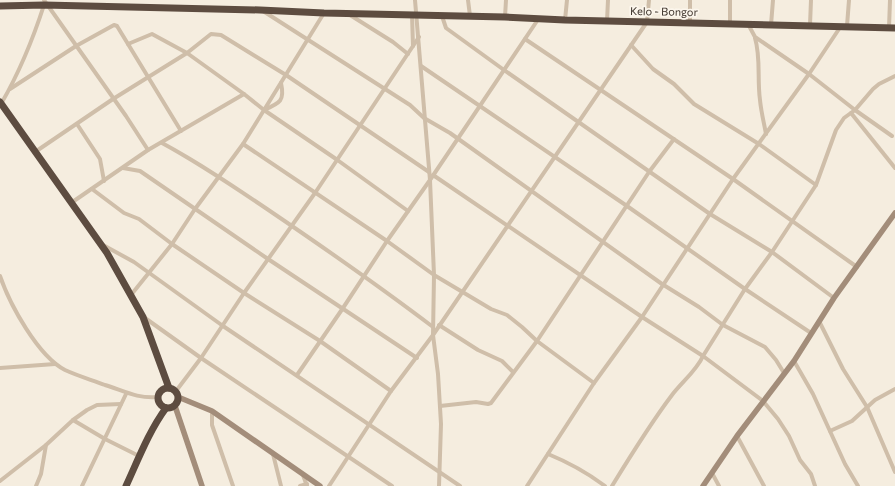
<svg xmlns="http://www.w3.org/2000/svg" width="895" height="486" font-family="Commissioner,sans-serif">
<rect width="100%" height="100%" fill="#f5eddf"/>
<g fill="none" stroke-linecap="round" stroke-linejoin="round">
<g stroke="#cfbea9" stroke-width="4">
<polyline points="44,0 126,116 148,150"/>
<polyline points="415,0 430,180 434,275 433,335 438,374 441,424 439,486"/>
<polyline points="468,0 470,16"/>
<polyline points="690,0 690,23"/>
<polyline points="263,11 410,105 424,118 450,133 662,284 699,307 723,325 765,347 776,360 784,373"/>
<polyline points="350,15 393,42 408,54"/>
<polyline points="412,15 413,46"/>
<polyline points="442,16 446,28 504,70 710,214 772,252 834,298"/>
<polyline points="505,17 506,0"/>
<polyline points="565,20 567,0"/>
<polyline points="607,21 608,0"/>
<polyline points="730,23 730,0"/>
<polyline points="748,24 755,37 809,74 855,110 892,136"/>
<polyline points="771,25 773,0"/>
<polyline points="810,25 811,0"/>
<polyline points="847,26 849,0"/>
<polyline points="889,28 890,0"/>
<path d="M755,38C761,58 757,79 760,100C761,111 764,123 766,134"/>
<polyline points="525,39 733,179 857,267"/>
<polyline points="128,44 152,34 187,53 244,94 264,110 336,159 408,211"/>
<polyline points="631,45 653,69 674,84 694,104 759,144 816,185"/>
<polyline points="421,66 627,206 745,289 811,333"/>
<polyline points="10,89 76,46 114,25 117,26 181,131"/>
<path d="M1,104C19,73 33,39 44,5"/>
<path d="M264,110C280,103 285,101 281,83"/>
<polyline points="851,113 895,168"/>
<polyline points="77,124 100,159 104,181"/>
<path d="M162,143C199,163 233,186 267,209C323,247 379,286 433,327"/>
<polyline points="243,144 387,241 434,275 491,309 507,315 522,327 537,341 594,383"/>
<polyline points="35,152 113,99 187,53 211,34 221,35 286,75 429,172"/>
<polyline points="123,168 140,171 268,259 417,358"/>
<polyline points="433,175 642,317 703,356 763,401 778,419 789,436 800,460 811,474 815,486"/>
<polyline points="92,189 124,213 139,219 172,244 244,293 320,341 391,391"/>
<polyline points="71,203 148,150 244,94"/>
<polyline points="103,245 134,262 223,326 460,486"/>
<path d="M0,276C10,305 38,356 65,370C78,376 92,380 105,385C124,391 138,399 158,397"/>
<polyline points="131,295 172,244 195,209 243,144 324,13"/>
<polyline points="145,318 201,358 392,486"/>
<polyline points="819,321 843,369 867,407 895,472"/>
<polyline points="439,325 478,350 502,361 513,372"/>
<polyline points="794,361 813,394 845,464 858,486"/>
<polyline points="0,368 55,364"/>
<polyline points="297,375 343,308 387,241 430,180 539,18"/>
<polyline points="176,391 201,358 244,293 315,193 419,37"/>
<polyline points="440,406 476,402 488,404 491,403 537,341 649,172 674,139"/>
<polyline points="212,411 212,425 233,486"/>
<polyline points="73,420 105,439 139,456"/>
<polyline points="830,431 852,421 875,400 895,389"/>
<polyline points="737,436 764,486"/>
<polyline points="273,454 281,486"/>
<path d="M548,454C570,463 585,471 605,486"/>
<polyline points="712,473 719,486"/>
<polyline points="303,475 307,486"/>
<polyline points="0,481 46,445 73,420 87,410 97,405 121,404"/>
<polyline points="36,486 41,474 46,445"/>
<polyline points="82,486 126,394"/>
<polyline points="300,486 307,484"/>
<polyline points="329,486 391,391 433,335 647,22 649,0"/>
<polyline points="527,486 594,383 642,317 733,179 809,74 841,26"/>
<path d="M612,486C631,455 650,424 672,395C682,382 697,370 703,356L745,289L772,252L816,185L836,130L844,118L855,110L873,89L879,84L895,76"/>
</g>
<g stroke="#a38d7a" stroke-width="5.5">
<polyline points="178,397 212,411 320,486"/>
<polyline points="175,406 202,486"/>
<polyline points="703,486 737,436 794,361 834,298 895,213"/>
</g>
<g stroke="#5d4c40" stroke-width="7">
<polyline points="0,6 44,5 260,10 324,13 505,17 565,20 895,28"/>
<polyline points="0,102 107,253 143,317 169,388"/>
<circle cx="168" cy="398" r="10"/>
<path d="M126,486C138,460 149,431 166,408"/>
</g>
</g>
<g text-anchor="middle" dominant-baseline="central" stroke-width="3.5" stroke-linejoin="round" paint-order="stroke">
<g font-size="11" fill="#3b3129" stroke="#fcf6ec">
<text transform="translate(664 11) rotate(1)">Kelo - Bongor</text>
</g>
</g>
</svg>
